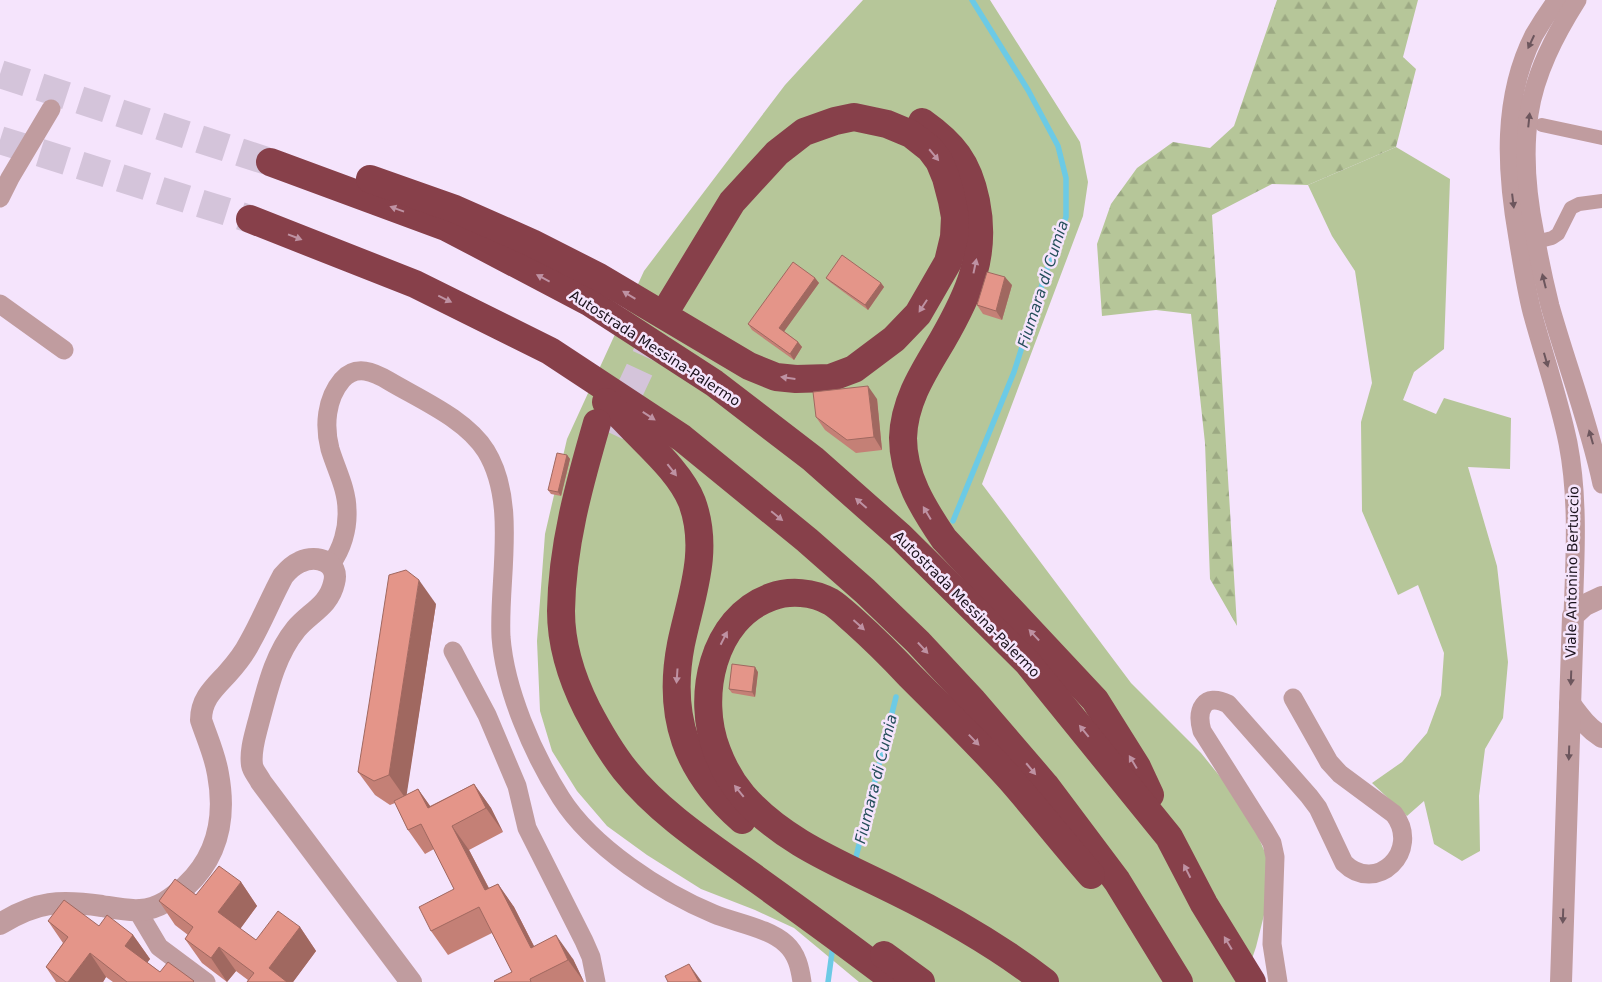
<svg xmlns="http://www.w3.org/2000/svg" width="1602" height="982" font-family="'DejaVu Sans',sans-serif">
<defs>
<pattern id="forest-firs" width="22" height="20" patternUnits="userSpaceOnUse" patternTransform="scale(1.25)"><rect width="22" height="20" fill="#b6c699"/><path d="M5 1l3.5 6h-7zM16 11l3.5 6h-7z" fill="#9ca983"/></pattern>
</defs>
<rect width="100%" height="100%" fill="#f5e4fc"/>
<g fill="#b6c699">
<polygon points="863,0 990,0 1080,142 1088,182 1083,216 982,484 1131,683 1201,753 1247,810 1269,862 1265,911 1256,947 1244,982 859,982 794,928 755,910 701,889 647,855 607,826 577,791 552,751 540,711 537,641 545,534 567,439 644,271 785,85"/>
<polygon points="1396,147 1450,179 1444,349 1414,372 1403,400 1436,414 1444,398 1511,418 1510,469 1468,467 1497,566 1508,662 1503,718 1485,749 1479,796 1480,851 1462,861 1434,844 1424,801 1407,816 1372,783 1402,762 1427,733 1441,695 1444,653 1418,585 1398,595 1362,511 1361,422 1372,383 1355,271 1332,236 1308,185"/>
</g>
<polygon fill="url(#forest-firs)" points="1277,0 1418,0 1403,57 1416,69 1396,147 1308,185 1272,184 1212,215 1237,626 1210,579 1205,443 1191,314 1156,310 1102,316 1097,244 1111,204 1137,168 1173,142 1210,148 1234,126"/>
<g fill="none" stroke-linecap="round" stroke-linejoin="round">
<g stroke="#6ccae5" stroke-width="5.5">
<polyline points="953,521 1014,372 1051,257 1066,217 1066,178 1058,146 1028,90 972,0"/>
<polyline points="855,861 896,697"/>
<polyline points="828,982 833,945"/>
</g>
<g stroke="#d4c4da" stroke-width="28" stroke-dasharray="28 14" stroke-linecap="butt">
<polyline points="0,74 270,162"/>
<polyline points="0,140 250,219"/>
<polyline points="610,433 670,304"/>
</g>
<g stroke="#c09c9f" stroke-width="14">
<polyline points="1542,125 1602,138"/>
<polyline points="1536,242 1552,238 1558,234 1571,208 1579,204 1602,201"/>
</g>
<g stroke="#c09c9f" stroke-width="19">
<path d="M1557,0C1549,11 1541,23 1534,35C1502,98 1506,170 1518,238C1522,263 1526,288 1532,312C1544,356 1559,399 1568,443C1579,500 1575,559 1573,616"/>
<path d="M1577,0C1555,35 1535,73 1529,114C1523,154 1527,196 1535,235C1539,259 1544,282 1550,306C1567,366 1589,423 1602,484"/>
<polyline points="0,198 10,178 51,109"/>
<polyline points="0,304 64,350"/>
<path d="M331,564C342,549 348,529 347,510C347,489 336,469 330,449C324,426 326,399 342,380C356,364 374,372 389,381C421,400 466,419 486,451C518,503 498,580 501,637C505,690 533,754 561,798C592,847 661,892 714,914C736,923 769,928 786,944C797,954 800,968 802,982"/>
<polyline points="453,651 487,715 517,786 527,828 584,941 591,957 596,982"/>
<polyline points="137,910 159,947 206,982"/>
<path d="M1278,982L1272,944L1275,857L1272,843L1264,829L1202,731C1196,710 1204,692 1228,704L1309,796L1318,808L1344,863C1376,895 1422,851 1394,814L1340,774L1329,762L1293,698"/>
</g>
<g stroke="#c09c9f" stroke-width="22">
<path d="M1570,704C1580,718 1588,728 1602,737"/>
<path d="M0,924C37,901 60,900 102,906C114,908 128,911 140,910C159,909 172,898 186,886C218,856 226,817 218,774C215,755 207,738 201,720C201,699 214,688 227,674C236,664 244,654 250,642C262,621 271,598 283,576C288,570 293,565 300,562C317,554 340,562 334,583C329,606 309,613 296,629C274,656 267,691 258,724C255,736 250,751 252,765C253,771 258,776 261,782L411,982"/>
<polyline points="1561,982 1573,616 1585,605 1602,597"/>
</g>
<g stroke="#87404a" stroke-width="28">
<path d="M922,122C953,144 968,162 976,201C987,256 969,294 942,341C924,371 904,401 903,438C903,476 923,508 944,539L1095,700L1137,767L1150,795"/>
<polyline points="270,162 446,227 589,302 714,383 813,459 900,536 1027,662 1169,837 1204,904 1252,982"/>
<polyline points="370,179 455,209 532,243 599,277 749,366 776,377 796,379 830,378 854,369 894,339 918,314 948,262 954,237 955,217 952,201 946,178 939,161 930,149 911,134 887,124 854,117 835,121 804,132 777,153 732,202 670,304"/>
<polyline points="250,219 415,284 550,351 682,438 807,540 865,591 918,642 973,701 1045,785 1117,881 1179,982"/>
<path d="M606,402C619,414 631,427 644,440C661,457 683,479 692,502C710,551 691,596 681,644C667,716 686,771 742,820"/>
<path d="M597,423C579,485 562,546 561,611C561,646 572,679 587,709C598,730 610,751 625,770C661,815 712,847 759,881C805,914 851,947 896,982"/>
<polyline points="884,955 921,982"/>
<path d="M1045,982C998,946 948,917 895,891C841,864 783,842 743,796C732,783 723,767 717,751C696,698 712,618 771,597C790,590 813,592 831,602C839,607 847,615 855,622C874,639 892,657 910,676C944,710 979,744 1011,780C1038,811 1064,844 1091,875"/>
</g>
</g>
<g fill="#c48076">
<polygon points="815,278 819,283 784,331 798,342 802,347 794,360 752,330 748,324"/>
<polygon points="826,278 881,283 884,287 868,310 830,282"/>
<polygon points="1012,285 1002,320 983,314 977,305"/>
<polygon points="877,399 882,450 856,453 825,430 816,417"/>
<polygon points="567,455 570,459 561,496 551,494 548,490"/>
<polygon points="436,604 406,795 418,789 430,806 474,784 491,808 503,832 469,850 489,888 498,884 514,907 534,946 573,959 584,982 495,982 512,972 492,933 448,955 431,931 454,889 434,849 425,854 408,830 395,803 390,805 375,795 358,772"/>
<polygon points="758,672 755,697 732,693 729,689"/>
<polygon points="241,882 257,906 240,929 256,940 300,927 316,951 293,982 247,982 248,980 236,971 227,982 202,963 185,939 188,935 175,925 159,901 196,895"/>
<polygon points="48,921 99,926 133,935 150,959 147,962 160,972 194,982 113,982 106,977 103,982 56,982 46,967 63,943"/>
</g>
<g fill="#a06860">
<polygon points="1005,277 1012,285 1002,320 996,311"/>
<polygon points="815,278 819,283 783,333 779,328"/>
<polygon points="881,283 884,287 868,310 865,305"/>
<polygon points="798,342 802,347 794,360 790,354"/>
<polygon points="868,386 877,399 882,450 874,437"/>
<polygon points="567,455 570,459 561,496 558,492"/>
<polygon points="419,580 436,604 406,799 389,775"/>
<polygon points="755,667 758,672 755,697 752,692"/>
<polygon points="474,784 491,808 503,832 486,808"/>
<polygon points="418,789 435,813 428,808"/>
<polygon points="452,826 469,850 502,914 485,890"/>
<polygon points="241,882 257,906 235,936 218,912"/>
<polygon points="498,884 514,907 547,972 531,948"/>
<polygon points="300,927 316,951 293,982 279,982 269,968"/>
<polygon points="133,935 150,959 142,970 125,946"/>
<polygon points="556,935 573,959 584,982 568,960"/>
<polygon points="219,947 236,971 227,982 211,958"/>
<polygon points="90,953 106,977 103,982 68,982"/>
<polygon points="689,964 702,982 699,982"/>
</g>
<g fill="#e49589" stroke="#a06860">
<polygon points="842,255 881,283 865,305 826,278"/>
<polygon points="793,262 815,278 779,328 798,342 790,354 748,324"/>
<polygon points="987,272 1005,277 996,311 977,305"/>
<polygon points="868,386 874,437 847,440 816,417 813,392"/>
<polygon points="557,453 567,455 558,492 548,490"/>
<polygon points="406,570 419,580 389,775 374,781 358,772 369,704 389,575"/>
<polygon points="732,664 755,667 752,692 729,689"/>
<polygon points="474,784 486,808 452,826 485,890 498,884 531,948 556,935 568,960 530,979 531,982 495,982 494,981 512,972 479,907 431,931 419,907 454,889 421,824 408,830 394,801 418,789 428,808"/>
<polygon points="219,866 241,882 218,912 256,940 278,911 300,927 269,968 287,982 247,982 254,973 219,947 211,958 185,939 193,927 159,901 175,879 196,895"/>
<polygon points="64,900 99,926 107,915 133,935 125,946 160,972 168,962 194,981 193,982 127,982 90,953 68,982 66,982 46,967 68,937 48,921"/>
<polygon points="689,964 699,982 668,982 665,976"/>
</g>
<defs><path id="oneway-solid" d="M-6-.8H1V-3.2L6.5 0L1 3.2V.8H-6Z" transform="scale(1.25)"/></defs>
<g fill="#6c565d">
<use href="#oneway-solid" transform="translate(1531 42) rotate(115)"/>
<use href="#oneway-solid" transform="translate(1529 120) rotate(-84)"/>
<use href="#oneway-solid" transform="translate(1513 201) rotate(83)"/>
<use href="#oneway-solid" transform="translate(1544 281) rotate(-104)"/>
<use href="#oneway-solid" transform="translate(1546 360) rotate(74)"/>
<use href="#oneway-solid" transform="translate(1591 437) rotate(-106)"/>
<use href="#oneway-solid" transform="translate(1571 678) rotate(92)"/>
<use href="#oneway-solid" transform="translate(1569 753) rotate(92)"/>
<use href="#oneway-solid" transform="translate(1563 916) rotate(92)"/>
</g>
<g fill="#be92a3">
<use href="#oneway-solid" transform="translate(934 155) rotate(50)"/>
<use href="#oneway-solid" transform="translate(397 209) rotate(-160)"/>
<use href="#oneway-solid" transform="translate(295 237) rotate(21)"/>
<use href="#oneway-solid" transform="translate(975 266) rotate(-78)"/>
<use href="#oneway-solid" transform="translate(543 278) rotate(-152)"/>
<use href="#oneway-solid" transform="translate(629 295) rotate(-149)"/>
<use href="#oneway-solid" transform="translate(445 299) rotate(26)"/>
<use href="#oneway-solid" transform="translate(923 306) rotate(123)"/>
<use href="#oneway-solid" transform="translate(788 378) rotate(-172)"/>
<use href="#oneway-solid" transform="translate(649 416) rotate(33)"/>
<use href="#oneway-solid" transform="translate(672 470) rotate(52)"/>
<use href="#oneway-solid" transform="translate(861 503) rotate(-139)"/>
<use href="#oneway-solid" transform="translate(927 513) rotate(-121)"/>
<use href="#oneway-solid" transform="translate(777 516) rotate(39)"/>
<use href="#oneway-solid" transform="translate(859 625) rotate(42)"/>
<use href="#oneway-solid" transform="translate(1034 635) rotate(-133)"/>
<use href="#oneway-solid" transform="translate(724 638) rotate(-63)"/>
<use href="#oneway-solid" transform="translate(923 648) rotate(47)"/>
<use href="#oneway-solid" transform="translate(677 676) rotate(94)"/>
<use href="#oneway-solid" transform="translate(1084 731) rotate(-129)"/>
<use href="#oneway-solid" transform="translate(974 740) rotate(46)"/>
<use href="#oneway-solid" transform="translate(1133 762) rotate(-121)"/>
<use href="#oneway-solid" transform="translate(1031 769) rotate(50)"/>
<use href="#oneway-solid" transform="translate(739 791) rotate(-129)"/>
<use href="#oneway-solid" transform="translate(1187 871) rotate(-117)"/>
<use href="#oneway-solid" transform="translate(1228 943) rotate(-121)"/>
</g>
<g text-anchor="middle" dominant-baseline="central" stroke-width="5" stroke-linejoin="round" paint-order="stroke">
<g font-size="14" fill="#19111b" stroke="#f5e4fc">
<text transform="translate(655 348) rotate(33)">Autostrada Messina-Palermo</text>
<text transform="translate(1572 572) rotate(-89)">Viale Antonino Bertuccio</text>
<text transform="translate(967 604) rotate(45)">Autostrada Messina-Palermo</text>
</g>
<g font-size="15" font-style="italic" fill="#244e5a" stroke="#f5e4fc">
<text transform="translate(1043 284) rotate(-72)">Fiumara di Cumia</text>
<text transform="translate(876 779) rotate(-76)">Fiumara di Cumia</text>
</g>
</g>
</svg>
